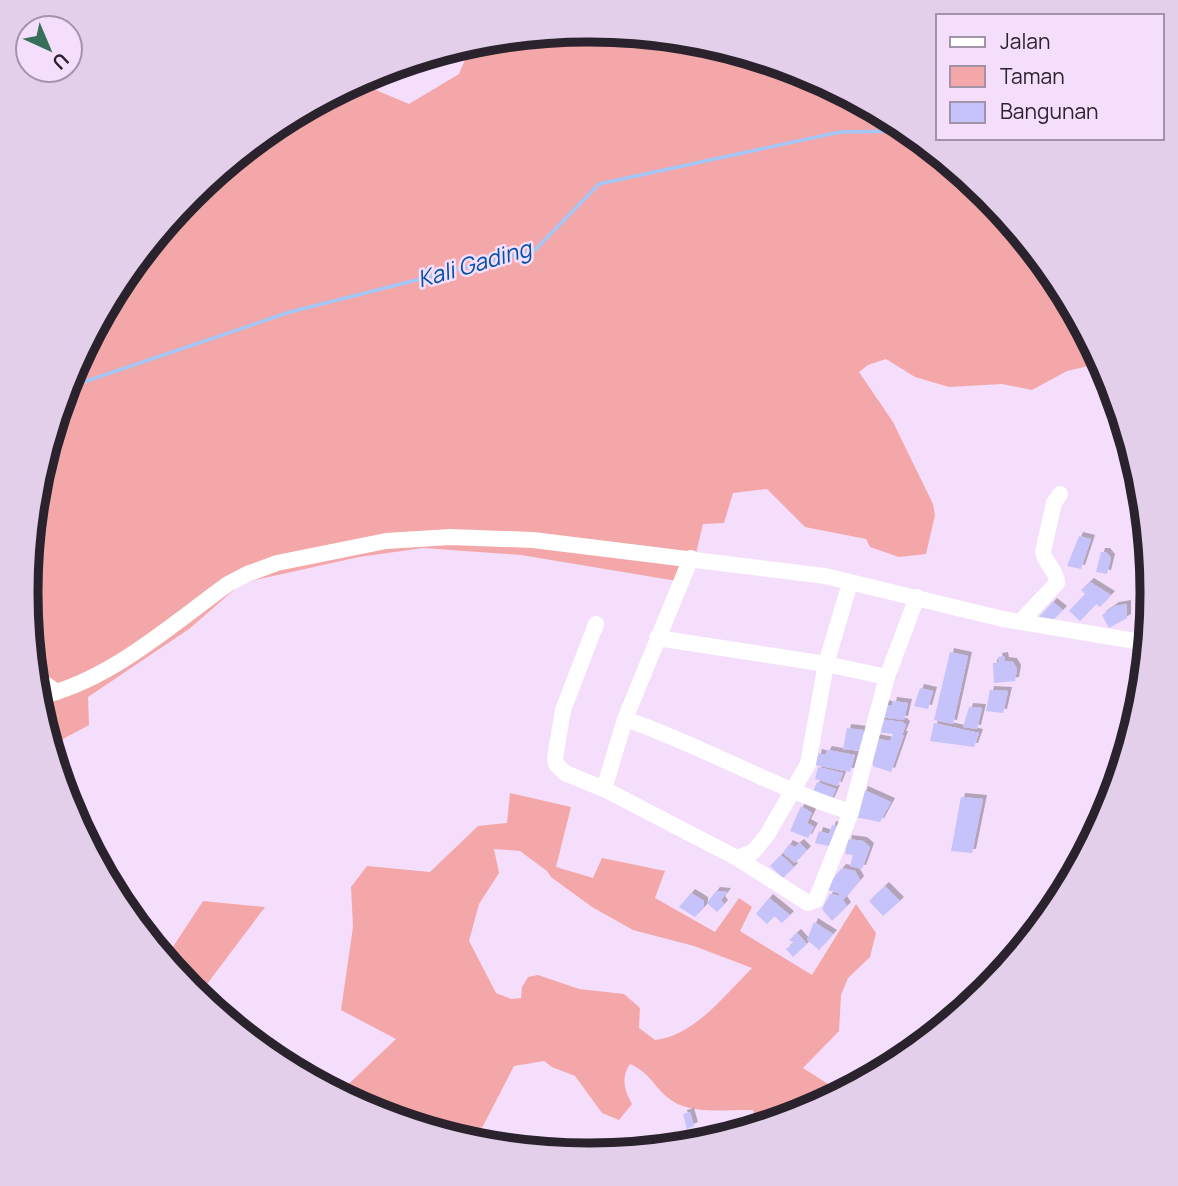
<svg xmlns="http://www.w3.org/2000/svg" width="1178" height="1186" font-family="Manrope,sans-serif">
<defs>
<filter id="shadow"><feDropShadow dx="4" dy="-4" stdDeviation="0" flood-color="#0004"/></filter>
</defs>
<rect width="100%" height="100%" fill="#f4defb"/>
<g fill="#f4a7a8" fill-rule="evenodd">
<polygon points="589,30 699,41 805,73 902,125 987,195 1057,281 1101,363 1067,371 1032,390 1002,384 949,387 915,377 886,359 868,365 859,372 893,422 933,504 935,515 926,554 899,557 870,547 866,539 805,527 767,489 733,493 724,523 703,524 689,583 521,555 423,548 359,557 242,583 189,629 88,697 89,725 50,746 37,702 26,593 37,483 69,377 121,280 191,195 277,125 357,82 409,104 459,74 472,43"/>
<path d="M510,793L571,807L556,867L593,878L602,858L665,871L655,898L715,932L739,898L752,907L740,931L812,975L856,904L876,933L870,957L848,978L841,995L839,1031L803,1068L842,1093L804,1113L759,1127L753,1110C726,1109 688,1116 667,1097C651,1083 651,1074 630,1064C621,1077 624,1090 632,1104L619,1120L602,1113L575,1076L552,1067L544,1061L514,1066L483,1126L467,1141L373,1113L338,1094L396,1039L341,1010L353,927L351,887L367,866L430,872L478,826L507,823ZM494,849L520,851L547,871L551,877L592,907L633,930L694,946L752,968C725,995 694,1036 655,1040L639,1028L640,1008L624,994L579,989L538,975L528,977L522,987L521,998L511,999L496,993L469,941L479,904L499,873Z"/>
<polygon points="203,901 265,907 198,996 165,959"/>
</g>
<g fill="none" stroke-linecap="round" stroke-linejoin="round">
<polyline stroke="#a5c7f7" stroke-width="3.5" points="66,388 290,312 535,250 599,184 840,132 909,131"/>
</g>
<g fill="#c6c2fa" filter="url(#shadow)">
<polygon points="1079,536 1091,539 1081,569 1067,566"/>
<polygon points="1101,552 1106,552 1111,558 1107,574 1096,572"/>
<polygon points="1090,582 1111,595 1100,607 1096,604 1080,621 1069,611 1085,594 1081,590"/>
<polygon points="1053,602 1063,610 1050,623 1036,620"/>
<polygon points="1127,604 1127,618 1109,628 1102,615 1115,606"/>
<polygon points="950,652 968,656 953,724 934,720"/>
<polygon points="1004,656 1005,661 1013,662 1017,669 1015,681 994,683 993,663 999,662 998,657"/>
<polygon points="920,688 933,691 928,709 914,706"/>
<polygon points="990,690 1008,691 1003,713 986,711"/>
<polygon points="893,701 908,703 904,720 880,717 884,704 892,706"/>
<polygon points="969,707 982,708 977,729 963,727"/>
<polygon points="879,719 903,722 906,725 902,735 904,735 891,772 873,766 871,752 874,738 890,741 893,734 875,732"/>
<polygon points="934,723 979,733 974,747 930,741"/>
<polygon points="847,728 863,730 866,737 862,751 843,749"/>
<polygon points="828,750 855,755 850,772 815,765 818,753 825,755"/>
<polygon points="818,767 843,773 838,786 815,779"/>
<polygon points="817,782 836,789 830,802 812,794"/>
<polygon points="864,790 891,802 880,822 855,817"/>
<polygon points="961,797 983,799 972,853 951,851"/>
<polygon points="801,806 812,813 807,823 814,827 808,838 790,831"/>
<polygon points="832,825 843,828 836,848 815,843 819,831 829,834"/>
<polygon points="848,839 863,841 870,847 862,869 850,866 853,855 845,854"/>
<polygon points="800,843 807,850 795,863 783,853 789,844 795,847"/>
<polygon points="781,855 794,867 783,878 770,866"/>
<polygon points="842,868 855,871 860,880 843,900 847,906 832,921 822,909 830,894 841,896 838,893 824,889"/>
<polygon points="885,886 900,901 883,916 869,901"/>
<polygon points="716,891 727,892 721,900 724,904 717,912 707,903"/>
<polygon points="691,893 704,901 704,907 695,917 679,907"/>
<polygon points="769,898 790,915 782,923 774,916 767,924 756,914"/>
<polygon points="814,922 833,934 819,950 807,940"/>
<polygon points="797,933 807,944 793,957 786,949 794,943 789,940"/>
<polygon points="690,1112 694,1126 687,1129 683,1114"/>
</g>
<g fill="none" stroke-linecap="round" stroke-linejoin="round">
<g stroke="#fff" stroke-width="16">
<path d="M691,558L625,719C702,745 773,788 851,812"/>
<path d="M1021,621L1057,583C1057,570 1045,564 1043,552L1054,503L1060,494"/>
<polyline points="596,624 563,710 555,758 556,764 565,773 604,789 737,858 753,852 767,835 808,764 826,664 850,583"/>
<polyline points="657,638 826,664 887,677"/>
<polyline points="35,677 57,692"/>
<path d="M37,697C107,683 171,625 228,584L247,574L277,563L386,541L450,537L533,540L825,576L1003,619L1147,643"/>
<polyline points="604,789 625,719"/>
<polyline points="737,858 808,903 816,900 851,812 887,677 917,597"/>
</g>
</g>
<g text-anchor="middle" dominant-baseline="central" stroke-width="5" stroke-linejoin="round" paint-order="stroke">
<g font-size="23" font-style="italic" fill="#0050a9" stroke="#f4defb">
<text transform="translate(474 263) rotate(-16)">Kali Gading</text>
</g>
</g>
<path d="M0 0H1178V1186H0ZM588 42H590A550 550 0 0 1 1140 592V593A550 550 0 0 1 590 1143H588A550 550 0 0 1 38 593V592A550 550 0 0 1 588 42Z" fill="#e4cfeb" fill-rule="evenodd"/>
<path fill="none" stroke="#2a222d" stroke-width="9" d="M588 42H590A550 550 0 0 1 1140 592V593A550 550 0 0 1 590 1143H588A550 550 0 0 1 38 593V592A550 550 0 0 1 588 42Z"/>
<rect x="936" y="14" width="228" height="126" fill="#f4defb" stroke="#a393a9" stroke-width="2"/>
<rect x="950" y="37" width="35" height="10" fill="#ffffff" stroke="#a393a9" stroke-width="2"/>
<text x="1000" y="49" font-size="21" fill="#2a222d">Jalan</text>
<rect x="950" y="66" width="35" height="21" fill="#f4a7a8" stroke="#a393a9" stroke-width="2"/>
<text x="1000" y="84" font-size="21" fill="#2a222d">Taman</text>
<rect x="950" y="102" width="35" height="21" fill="#c6c2fa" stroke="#a393a9" stroke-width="2"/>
<text x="1000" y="119" font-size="21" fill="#2a222d">Bangunan</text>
<g transform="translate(49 49) rotate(136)"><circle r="33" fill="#f4defb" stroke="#a393a9" stroke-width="2"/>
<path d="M0-5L12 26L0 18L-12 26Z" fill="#367059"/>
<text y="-10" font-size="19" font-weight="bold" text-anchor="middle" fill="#2a222d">U</text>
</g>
</svg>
